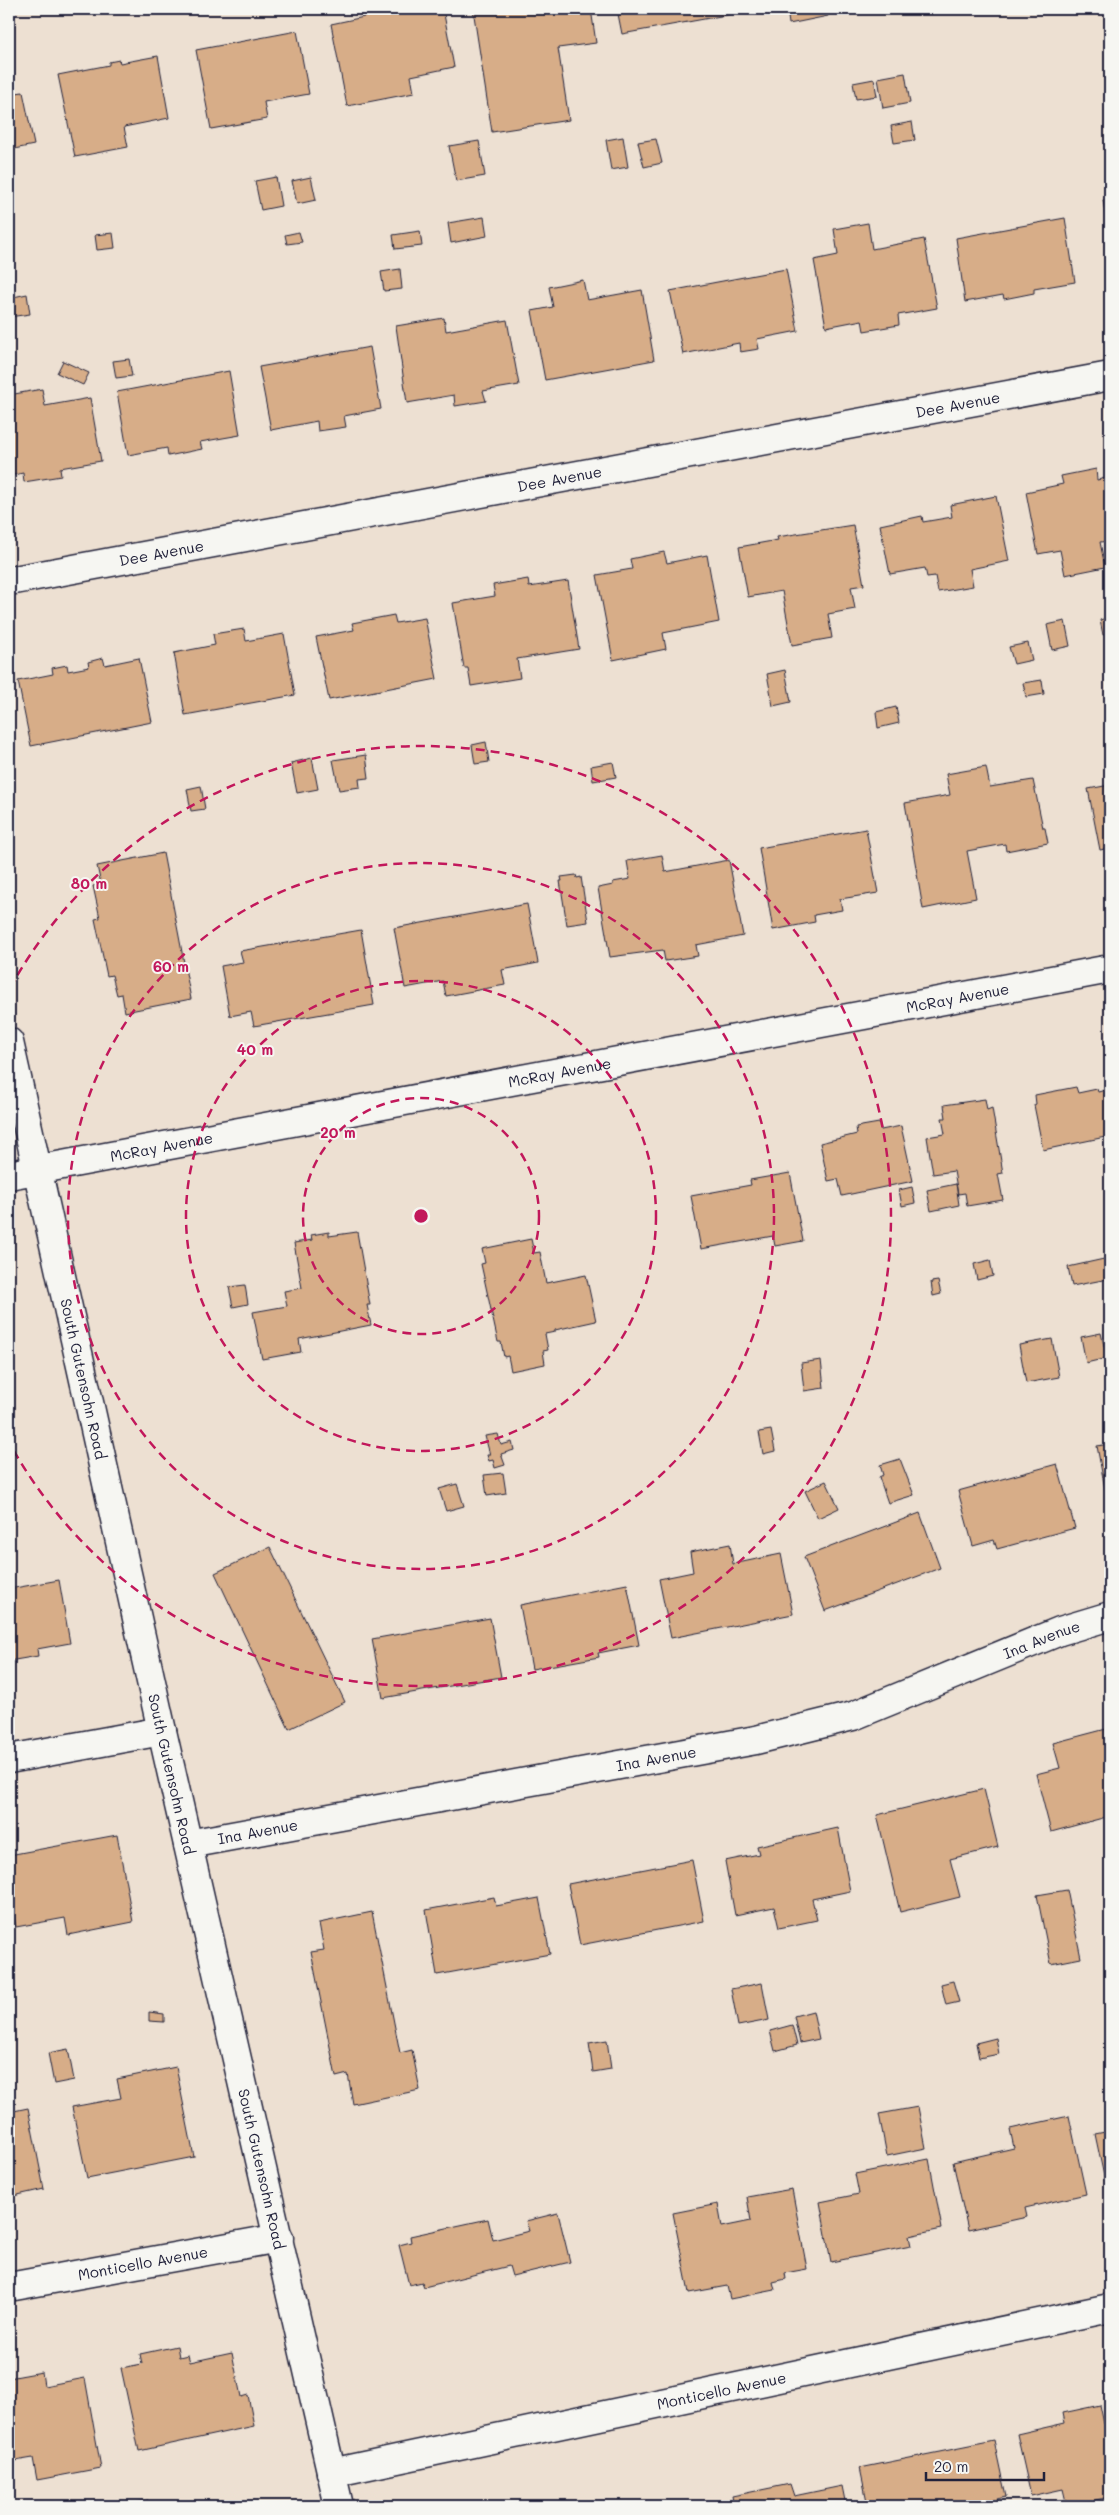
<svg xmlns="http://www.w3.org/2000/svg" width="1119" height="2515" font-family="Mali,sans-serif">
<rect width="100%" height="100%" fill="#ede0d2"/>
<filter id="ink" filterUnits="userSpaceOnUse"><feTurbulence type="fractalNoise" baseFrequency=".02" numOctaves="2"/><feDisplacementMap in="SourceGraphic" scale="10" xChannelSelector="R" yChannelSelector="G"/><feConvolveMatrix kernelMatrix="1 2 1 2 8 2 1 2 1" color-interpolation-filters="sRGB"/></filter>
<g filter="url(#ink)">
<g fill="#d7ad88" stroke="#22223b">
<polygon points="370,9 399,9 400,11 443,9 454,67 411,76 414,93 347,106 331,24 364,17 362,10"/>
<polygon points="473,9 591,9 596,43 558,48 569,120 492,132"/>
<polygon points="617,9 736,9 737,13 622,34"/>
<polygon points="787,9 827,9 828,16 789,24"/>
<polygon points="297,31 309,94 264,102 267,119 211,129 196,50"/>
<polygon points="158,56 169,118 124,127 128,147 75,157 58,75 109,65 109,62 119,60 120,63"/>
<polygon points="905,73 910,103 883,108 878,78"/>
<polygon points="874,79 877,96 856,99 853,83"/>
<polygon points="23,92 34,145 9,150 9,94"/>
<polygon points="912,122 915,140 894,143 891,126"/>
<polygon points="623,137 628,167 611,170 606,140"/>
<polygon points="656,139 662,163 644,167 638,142"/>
<polygon points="479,141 485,176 456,181 449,146"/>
<polygon points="276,177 281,206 261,210 255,181"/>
<polygon points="311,177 316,200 297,204 292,181"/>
<polygon points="1110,199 1110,247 1103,200"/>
<polygon points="484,217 487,236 451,243 448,223"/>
<polygon points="1065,218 1075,282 1034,289 1034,293 1004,299 1003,295 965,302 956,238"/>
<polygon points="868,223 872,249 924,239 937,308 898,315 899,325 864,331 862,320 826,327 814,260 838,255 834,229"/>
<polygon points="420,231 422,246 395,249 393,235"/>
<polygon points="299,232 302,242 287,244 285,235"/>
<polygon points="113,233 115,248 97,250 95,235"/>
<polygon points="400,269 402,289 384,291 381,272"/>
<polygon points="786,269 798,331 757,339 759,349 740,352 739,343 683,354 670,291"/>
<polygon points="583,280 587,300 642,290 654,360 545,380 532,311 553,307 549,287"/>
<polygon points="27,294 30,314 9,317 9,298"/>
<polygon points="444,318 446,331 507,320 519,385 483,391 486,401 455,406 454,395 407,403 396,326"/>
<polygon points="370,347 381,409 344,416 346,427 318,431 317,421 271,430 259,367"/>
<polygon points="129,359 132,376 116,378 113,361"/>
<polygon points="63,361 89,373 83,385 57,373"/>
<polygon points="229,371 240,435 200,442 202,449 168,456 167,448 128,455 117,392"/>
<polygon points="42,389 45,406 90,398 101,461 60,468 61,476 24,482 23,473 9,476 9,395"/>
<polygon points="1096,469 1097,480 1110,477 1110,541 1100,542 1105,567 1065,575 1060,550 1038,554 1026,492 1063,484 1061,476"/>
<polygon points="996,496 1009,561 970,569 973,586 938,592 935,576 927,577 925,568 890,574 880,525 922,516 923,522 952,517 950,505"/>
<polygon points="853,525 864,585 851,587 855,609 828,614 832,638 792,645 782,591 748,597 739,547 778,540 777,537"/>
<polygon points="664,552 667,563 707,555 719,622 663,633 666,649 613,660 597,575 632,569 630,559"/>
<polygon points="528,579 529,587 568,581 579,649 517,659 520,678 471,686 468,668 464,668 453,603 495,596 493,585"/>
<polygon points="394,615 396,623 425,618 437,679 329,700 316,637 354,630 352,623"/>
<polygon points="1110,617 1110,634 1103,635 1100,620"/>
<polygon points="1065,621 1070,646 1052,650 1047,625"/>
<polygon points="244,629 246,641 284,634 295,695 185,715 174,653 215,645 213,634"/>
<polygon points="1028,643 1032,660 1014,664 1009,647"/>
<polygon points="103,658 105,665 139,658 152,722 31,746 18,681 53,674 52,668 67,665 68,671 89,667 88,662"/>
<polygon points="785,670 791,702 773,706 767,674"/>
<polygon points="1042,680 1044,694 1026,697 1023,683"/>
<polygon points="896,707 899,723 878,728 876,712"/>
<polygon points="486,742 489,762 475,764 472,745"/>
<polygon points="366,755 369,778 359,779 360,787 339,790 333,760"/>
<polygon points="312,758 318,789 297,793 291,763"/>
<polygon points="613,762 616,777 593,781 591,766"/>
<polygon points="986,767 990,787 1033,780 1043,828 1045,828 1048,843 1006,851 1005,844 967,851 976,898 923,909 905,803 950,795 946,774"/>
<polygon points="1110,785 1110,848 1100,850 1088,789"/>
<polygon points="201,786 205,809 191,811 187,789"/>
<polygon points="866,829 878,893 840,899 842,910 814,915 815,922 773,930 759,848"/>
<polygon points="163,853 191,999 125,1012 122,994 117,995 112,975 107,976 95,919 100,918 93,886 101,884 97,866"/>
<polygon points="662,855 665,872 729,860 743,936 696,945 698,956 665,961 663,950 610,957 598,888 613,885 613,882 630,879 627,861"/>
<polygon points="576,875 577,878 581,877 588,922 567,925 560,881 562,881 561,877"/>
<polygon points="527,904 538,963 502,970 505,985 446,996 443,981 405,988 394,928"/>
<polygon points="361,930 374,1005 254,1026 251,1012 230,1016 221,966 243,962 240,951"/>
<polygon points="1076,1087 1078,1093 1097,1089 1098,1092 1110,1089 1110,1136 1043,1150 1034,1105 1036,1104 1035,1095"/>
<polygon points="985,1099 987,1110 992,1108 1003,1173 998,1174 1003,1200 967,1206 965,1193 958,1194 954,1171 933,1174 927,1137 945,1134 942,1118 946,1118 944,1105"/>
<polygon points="879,1123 881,1130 901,1126 913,1181 842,1196 838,1179 828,1181 820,1143 857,1134 856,1127"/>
<polygon points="790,1173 803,1241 775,1246 773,1236 701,1249 691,1196 751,1185 750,1180"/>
<polygon points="956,1184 959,1205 931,1211 927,1190"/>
<polygon points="912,1187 915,1203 902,1206 899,1190"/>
<polygon points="329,1232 329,1236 357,1232 370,1305 367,1305 371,1325 299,1339 301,1352 262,1359 253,1312 287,1306 284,1291 302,1288 294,1243 312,1240 311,1235"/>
<polygon points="531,1239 534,1253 540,1252 546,1283 586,1275 596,1321 555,1330 555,1332 545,1334 548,1350 543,1351 545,1364 511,1371 508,1356 504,1357 501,1342 498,1342 481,1264 485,1263 482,1249"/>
<polygon points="1104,1259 1108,1279 1072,1286 1068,1267"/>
<polygon points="990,1260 993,1276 977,1280 974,1264"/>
<polygon points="938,1281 941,1294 933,1296 931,1282"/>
<polygon points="245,1285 248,1304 233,1307 229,1287"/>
<polygon points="1101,1333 1107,1358 1086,1363 1081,1337"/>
<polygon points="1052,1339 1059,1377 1026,1383 1019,1345"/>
<polygon points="821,1360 824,1388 804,1391 801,1363"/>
<polygon points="771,1430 775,1451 763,1454 759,1432"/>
<polygon points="498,1434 501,1445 512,1442 514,1450 501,1454 505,1465 495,1468 493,1460 489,1461 487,1455 490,1455 485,1436"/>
<polygon points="1110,1444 1110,1505 1108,1505 1097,1446"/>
<polygon points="900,1459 914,1495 888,1503 879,1477 883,1475 880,1465"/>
<polygon points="1057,1464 1075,1528 997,1549 994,1540 973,1546 958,1491"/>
<polygon points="503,1473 506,1493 487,1496 484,1475"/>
<polygon points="826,1481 839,1508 818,1518 805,1491"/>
<polygon points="457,1484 464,1506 446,1511 439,1489"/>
<polygon points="920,1513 940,1568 825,1611 804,1557"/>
<polygon points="730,1544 733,1564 781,1554 793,1614 671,1638 659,1579 693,1572 690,1552"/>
<polygon points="270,1547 345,1702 289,1729 215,1573"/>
<polygon points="59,1580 70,1643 37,1649 38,1656 9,1661 9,1589"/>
<polygon points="627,1584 639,1645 598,1653 599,1657 532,1669 520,1605"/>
<polygon points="490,1618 501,1677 383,1698 372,1639"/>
<polygon points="1110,1728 1110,1816 1051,1832 1036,1774 1060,1768 1053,1743"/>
<polygon points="984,1789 998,1847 950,1859 960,1897 900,1912 877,1815"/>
<polygon points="838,1828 850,1891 812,1899 817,1920 779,1928 774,1907 735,1915 725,1861 759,1854 757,1846"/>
<polygon points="117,1835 133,1922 68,1935 65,1918 16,1927 9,1891 9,1855"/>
<polygon points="692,1860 704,1921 580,1945 568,1884"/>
<polygon points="1067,1890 1081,1958 1051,1964 1037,1895"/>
<polygon points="494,1897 496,1906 539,1898 550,1954 437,1975 426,1910"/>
<polygon points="372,1912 400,2053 412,2050 420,2090 353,2104 348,2074 336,2077 311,1952 324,1950 319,1923"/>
<polygon points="953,1981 959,2002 946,2005 941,1984"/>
<polygon points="762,1983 769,2020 738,2026 731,1989"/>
<polygon points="813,2011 819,2039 800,2043 794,2016"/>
<polygon points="149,2012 164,2014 164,2022 149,2021"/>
<polygon points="792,2025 797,2045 775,2051 770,2031"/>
<polygon points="996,2038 999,2054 979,2058 976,2043"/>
<polygon points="607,2040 611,2069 593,2072 589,2043"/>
<polygon points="68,2049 74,2080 54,2084 48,2053"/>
<polygon points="176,2067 194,2157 87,2178 72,2107 121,2098 117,2079"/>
<polygon points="918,2107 926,2148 887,2156 879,2114"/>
<polygon points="28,2108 44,2189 9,2197 9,2112"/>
<polygon points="1069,2116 1086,2194 1025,2208 1027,2217 968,2230 953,2162 1014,2148 1010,2129"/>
<polygon points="1110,2131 1110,2200 1109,2200 1095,2134"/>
<polygon points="929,2159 942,2229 909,2236 911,2246 831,2262 820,2202 859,2194 855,2174"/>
<polygon points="792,2189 807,2269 785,2273 786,2279 773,2282 775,2290 730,2299 727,2286 689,2293 673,2213 718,2204 722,2227 751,2221 747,2197"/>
<polygon points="558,2213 570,2262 512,2276 509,2266 424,2287 422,2282 409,2285 399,2245 411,2242 410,2236 488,2219 493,2240 529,2231 526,2221"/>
<polygon points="177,2346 179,2357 188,2355 190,2362 232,2353 241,2397 248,2395 254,2426 139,2451 121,2368 142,2364 140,2354"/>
<polygon points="42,2372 44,2386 85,2378 101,2468 37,2480 33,2458 9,2462 9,2378"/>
<polygon points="1100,2405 1104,2424 1110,2422 1110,2497 1067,2506 1063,2489 1031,2496 1017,2434 1065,2423 1063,2413"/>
<polygon points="994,2441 1006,2497 997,2499 998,2506 982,2506 981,2502 967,2506 868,2506 860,2468"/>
<polygon points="790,2484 794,2496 842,2486 846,2506 734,2506 732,2496"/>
<polygon points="148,2500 150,2506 135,2506 134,2503"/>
</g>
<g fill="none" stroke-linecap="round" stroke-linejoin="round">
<g stroke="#22223b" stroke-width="31">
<g id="street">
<path id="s1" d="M9,581L1110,376"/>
<polyline points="9,1759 162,1731"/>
<path id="s2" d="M188,1844L756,1740L853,1716L1060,1631L1110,1616"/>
<path id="s3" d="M9,2287L279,2238"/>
<path id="s4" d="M331,2473L1110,2308"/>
</g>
</g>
<g stroke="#22223b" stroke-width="31">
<g id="secondary">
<path id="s5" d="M9,1042L162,1731L339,2506"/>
<path id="s6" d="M9,1175L1110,969"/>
</g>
</g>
<use href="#street" stroke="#f6f6f2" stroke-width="28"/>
<use href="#secondary" stroke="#f6f6f2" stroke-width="28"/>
</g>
</g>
<g fill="none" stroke="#c2185b" stroke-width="2.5" stroke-dasharray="9 6">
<circle cx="421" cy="1216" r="118"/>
<circle cx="421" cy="1216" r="235"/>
<circle cx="421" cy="1216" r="353"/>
<path d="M10 988A470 470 0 1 1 10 1444"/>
</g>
<g text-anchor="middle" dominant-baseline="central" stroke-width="4" stroke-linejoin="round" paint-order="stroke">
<g font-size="15" fill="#22223b" stroke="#f6f6f2">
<text stroke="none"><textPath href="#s1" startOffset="965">Dee Avenue</textPath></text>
<text stroke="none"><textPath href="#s1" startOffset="560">Dee Avenue</textPath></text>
<text stroke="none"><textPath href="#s1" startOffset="155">Dee Avenue</textPath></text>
<text stroke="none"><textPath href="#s6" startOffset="965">McRay Avenue</textPath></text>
<text stroke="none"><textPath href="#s6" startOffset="560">McRay Avenue</textPath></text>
<text stroke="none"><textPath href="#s6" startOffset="155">McRay Avenue</textPath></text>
<text stroke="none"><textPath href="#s5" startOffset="345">South Gutensohn Road</textPath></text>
<text stroke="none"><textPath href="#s2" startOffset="881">Ina Avenue</textPath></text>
<text stroke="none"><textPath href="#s2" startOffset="476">Ina Avenue</textPath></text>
<text stroke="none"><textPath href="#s5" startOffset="750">South Gutensohn Road</textPath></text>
<text stroke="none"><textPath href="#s2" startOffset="71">Ina Avenue</textPath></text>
<text stroke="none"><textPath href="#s5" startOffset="1155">South Gutensohn Road</textPath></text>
<text stroke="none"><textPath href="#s3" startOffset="136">Monticello Avenue</textPath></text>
<text stroke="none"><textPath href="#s4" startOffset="399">Monticello Avenue</textPath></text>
</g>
</g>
<circle cx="421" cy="1216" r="8" fill="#c2185b" stroke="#f6f6f2" stroke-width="2.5"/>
<g font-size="15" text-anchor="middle" font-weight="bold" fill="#c2185b" stroke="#f6f6f2" stroke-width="4" stroke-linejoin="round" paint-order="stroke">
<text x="89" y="889">80 m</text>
<text x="171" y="972">60 m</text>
<text x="255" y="1055">40 m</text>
<text x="338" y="1138">20 m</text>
</g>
<rect width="1119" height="2515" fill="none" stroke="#f6f6f2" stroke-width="30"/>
<rect x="15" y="15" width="1089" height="2485" fill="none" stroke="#22223b" stroke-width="2" filter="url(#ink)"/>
<path d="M926 2472v8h118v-8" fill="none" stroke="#22223b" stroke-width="2.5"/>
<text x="934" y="2472" font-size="15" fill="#22223b" stroke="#f6f6f2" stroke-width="4" paint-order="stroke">20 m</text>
</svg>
